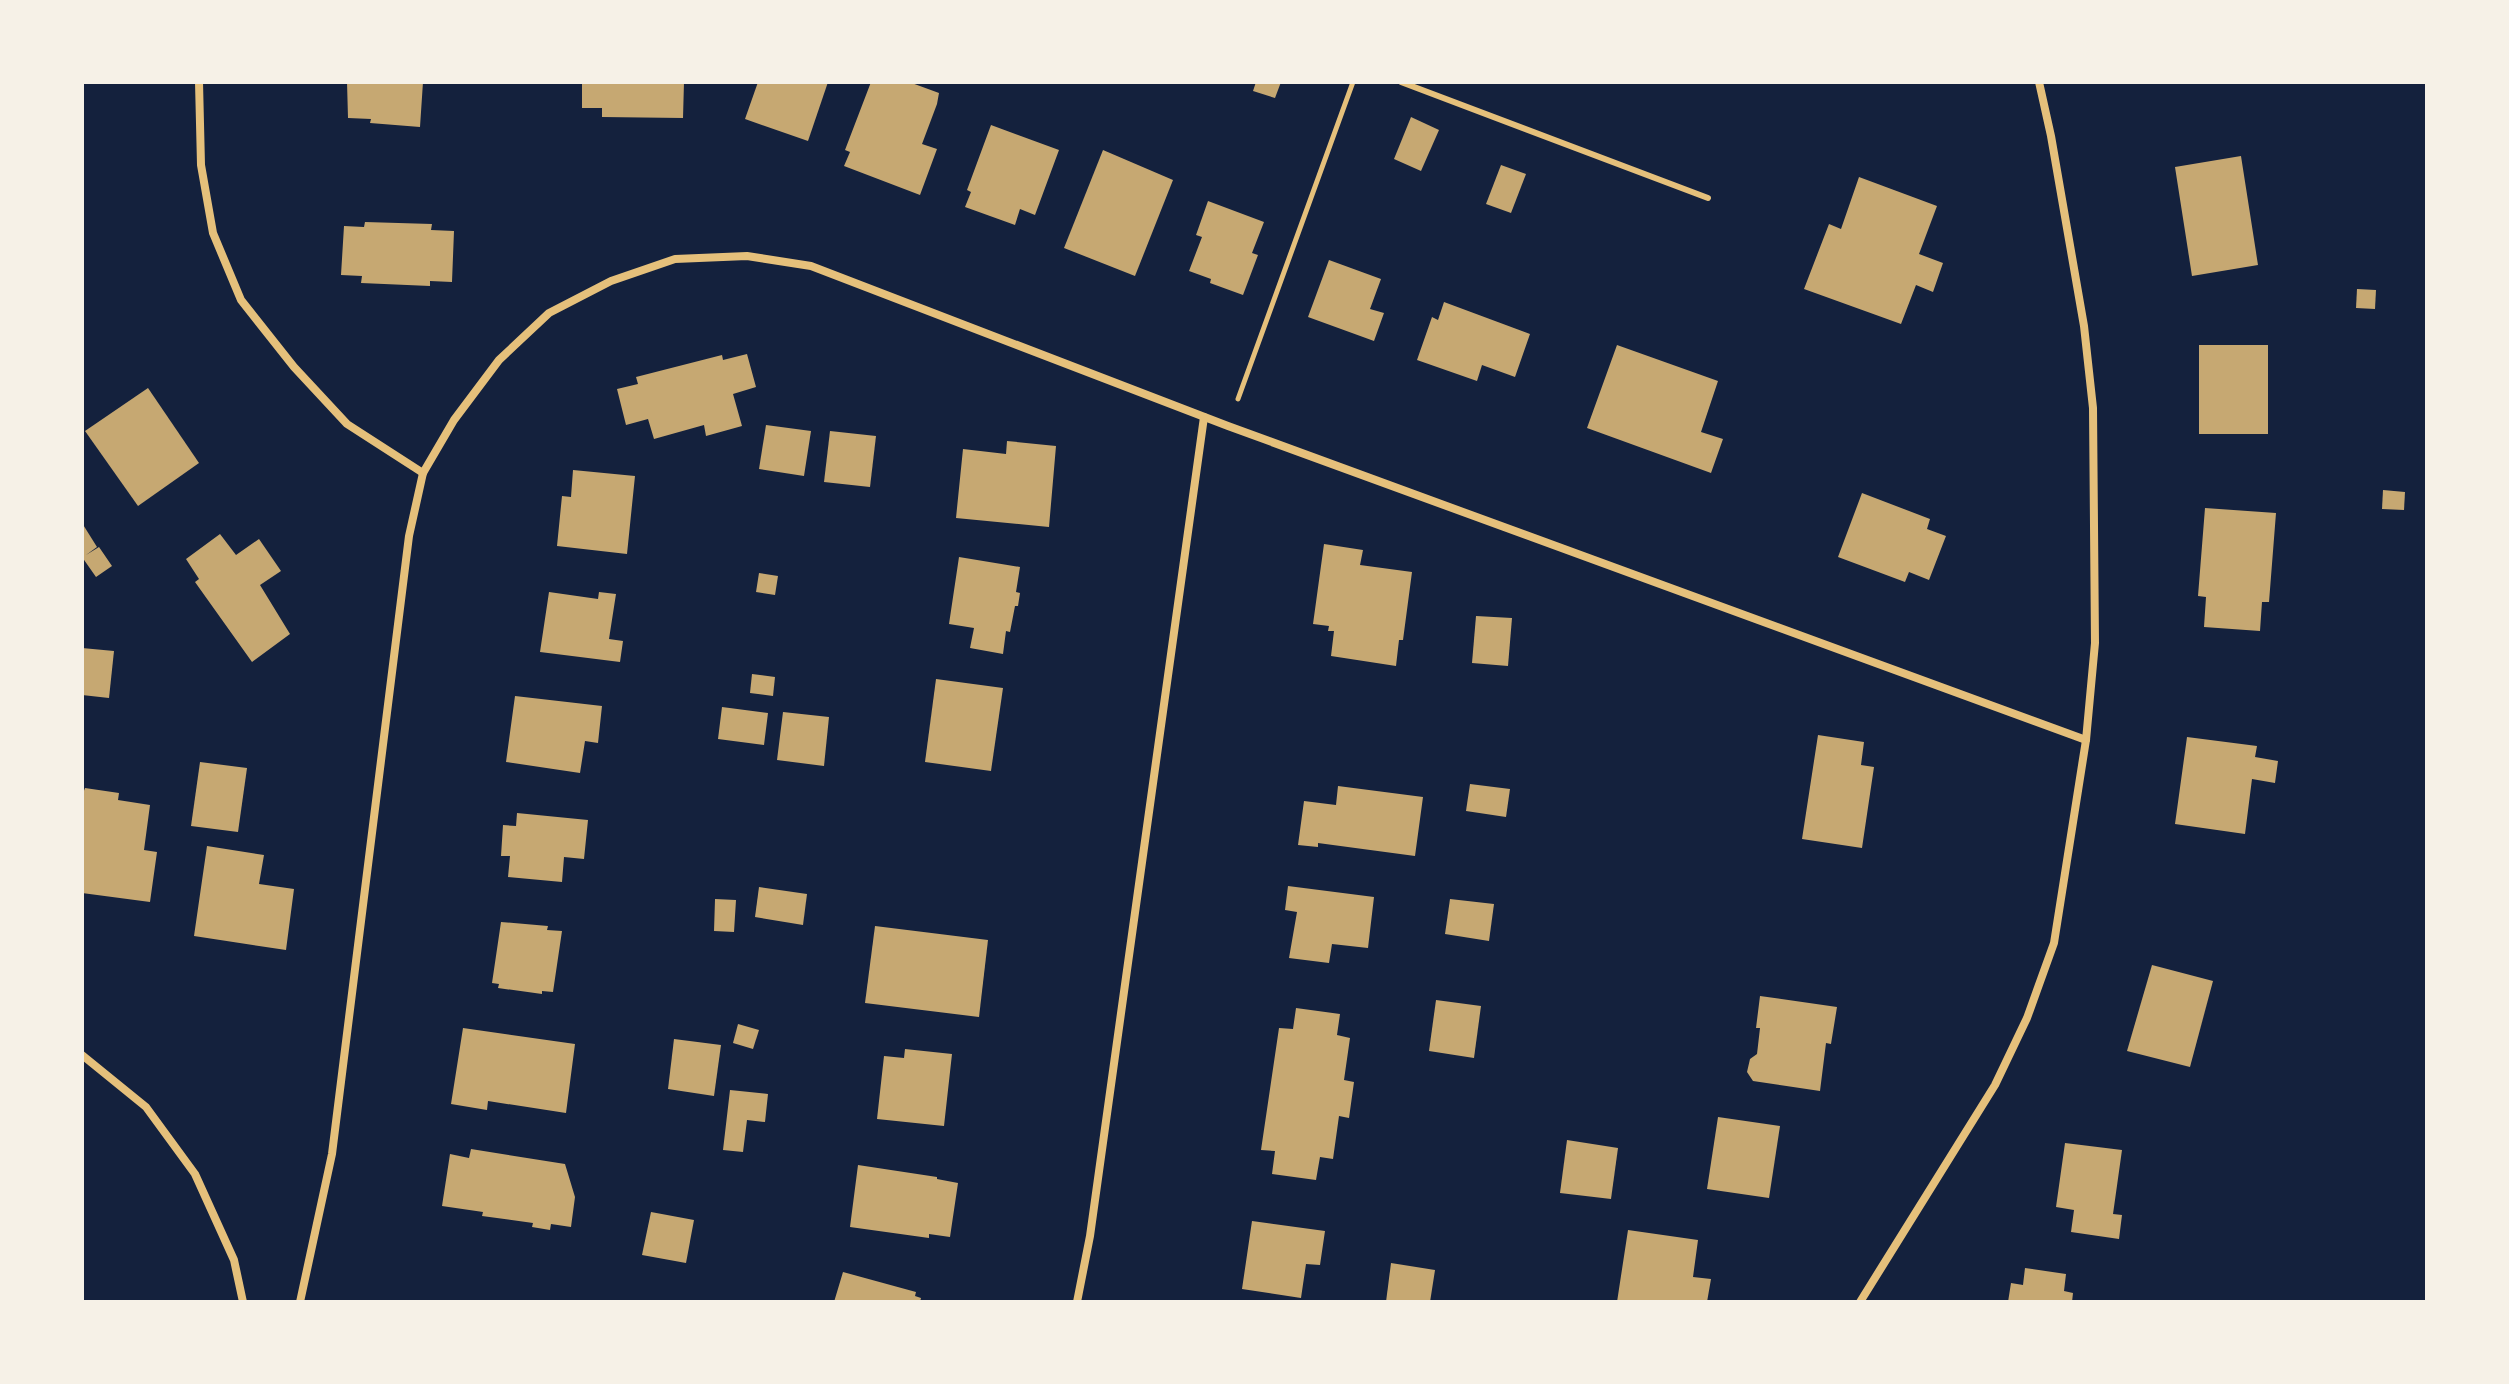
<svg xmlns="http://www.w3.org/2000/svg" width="2509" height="1384" font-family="'Archivo Narrow',sans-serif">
<rect width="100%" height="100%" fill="#14213d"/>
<g fill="#c6a872">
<polygon points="347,82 423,82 420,127 370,123 371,119 348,118"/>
<polygon points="582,82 684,82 683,118 602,117 602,108 582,108"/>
<polygon points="758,82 828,82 808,141 745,119"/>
<polygon points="871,82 909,82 939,93 937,104 922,144 937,149 920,195 844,166 850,152 845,150"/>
<polygon points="1256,82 1281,82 1275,98 1253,91"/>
<polygon points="1411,117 1439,130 1421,171 1394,159"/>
<polygon points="991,125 1059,150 1035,215 1020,209 1015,225 965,207 971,192 967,190"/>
<polygon points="1103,150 1173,180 1135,276 1064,248"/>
<polygon points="2241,156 2258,265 2192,276 2175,167"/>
<polygon points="1501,165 1526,174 1511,213 1486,204"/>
<polygon points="1859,177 1937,206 1919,254 1943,263 1933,292 1916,285 1901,324 1804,289 1829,224 1841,229"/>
<polygon points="1208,201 1264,222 1252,253 1258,255 1243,295 1210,283 1211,279 1189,271 1202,237 1196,235"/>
<polygon points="365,222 432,224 431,230 454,231 452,282 430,281 430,286 361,283 362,276 341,275 344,226 364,227"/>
<polygon points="1329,260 1381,279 1370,309 1384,313 1374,341 1308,317"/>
<polygon points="2357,289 2376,290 2375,309 2356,308"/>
<polygon points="1444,302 1530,334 1515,377 1482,365 1477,381 1417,360 1432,317 1438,320"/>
<polygon points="1617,345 1718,381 1701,432 1723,439 1711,473 1587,428"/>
<rect x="2199" y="345" width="69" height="89"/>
<polygon points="747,354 756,387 733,394 742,426 706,436 704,425 654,439 648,419 626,425 617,389 638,384 636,377 722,355 723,360"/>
<polygon points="148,388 199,463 138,506 85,431"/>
<polygon points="766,425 811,431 804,476 759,469"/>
<polygon points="830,431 876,436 870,487 824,482"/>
<polygon points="1007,441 1056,446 1049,527 956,518 963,449 1006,454"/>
<polygon points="573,470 635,476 627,554 557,546 562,496 571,497"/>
<polygon points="2383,490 2405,492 2404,510 2382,509"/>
<polygon points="1862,493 1930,519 1927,529 1946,536 1929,580 1909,572 1905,582 1838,557"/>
<polygon points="2205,508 2276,513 2269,602 2262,602 2260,631 2204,627 2206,597 2198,596"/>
<polygon points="82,523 97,547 86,555 99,547 112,566 96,577 82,557"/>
<polygon points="220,534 236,555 259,539 281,571 260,585 290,634 252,662 195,582 199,579 186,559"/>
<polygon points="1324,544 1363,550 1360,565 1412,572 1403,640 1399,640 1396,666 1331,656 1334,631 1328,631 1329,626 1313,624"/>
<polygon points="959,557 1020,567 1016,592 1020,593 1018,606 1015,606 1010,632 1006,631 1003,654 970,648 974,628 949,624"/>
<polygon points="759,573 778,576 775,595 756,592"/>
<polygon points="549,592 598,599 599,592 616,594 609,639 623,641 620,662 540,652"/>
<polygon points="1476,616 1512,618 1508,666 1472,663"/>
<polygon points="82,648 114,651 109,698 82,695"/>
<polygon points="752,674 775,677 773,696 750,693"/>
<polygon points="936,679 1003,688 991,771 925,762"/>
<polygon points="515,696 602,706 598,743 585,741 580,773 506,762"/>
<polygon points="722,707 768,713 764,745 718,739"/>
<polygon points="783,712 829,717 824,766 777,760"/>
<polygon points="1818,735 1864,742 1861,765 1874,767 1862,848 1802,839"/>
<polygon points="2187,737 2257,746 2255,757 2278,761 2275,783 2252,779 2245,834 2175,824"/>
<polygon points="200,762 247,768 238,832 191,826"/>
<polygon points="1470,784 1510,789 1506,817 1466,811"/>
<polygon points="1338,786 1423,797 1415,856 1318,843 1318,847 1298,845 1304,801 1336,805"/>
<polygon points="85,788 119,793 118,800 150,805 144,850 157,852 150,902 82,893 82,796"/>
<polygon points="517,813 588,820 584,859 564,857 562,882 508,877 510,856 501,856 503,825 516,826"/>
<polygon points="207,846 264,855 259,884 294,889 286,950 194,936"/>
<polygon points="1288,886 1374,897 1368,948 1332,944 1329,963 1289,958 1297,912 1285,910"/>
<polygon points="759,887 807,894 803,925 755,917"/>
<polygon points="715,899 736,900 734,932 714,931"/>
<polygon points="1450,899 1494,904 1489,941 1445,934"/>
<polygon points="501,922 548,926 547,930 562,931 553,992 542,991 542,994 498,988 499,984 492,983"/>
<polygon points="875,926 988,940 979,1017 865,1003"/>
<polygon points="2152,965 2213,981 2190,1067 2127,1051"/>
<polygon points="1760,996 1837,1007 1831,1044 1826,1043 1820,1091 1753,1081 1747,1072 1750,1059 1757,1054 1760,1028 1756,1028"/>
<polygon points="1436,1000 1481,1006 1474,1058 1429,1051"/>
<polygon points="1296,1008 1340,1014 1337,1035 1350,1038 1344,1080 1354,1082 1349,1118 1339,1116 1333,1159 1320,1157 1316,1180 1272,1174 1275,1151 1261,1150 1279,1028 1293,1029"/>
<polygon points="738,1024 759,1030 753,1049 733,1043"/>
<polygon points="463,1028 575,1044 566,1113 488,1101 487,1110 451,1104"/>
<polygon points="674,1039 721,1045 714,1096 668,1089"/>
<polygon points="905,1049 952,1054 944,1126 877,1119 884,1056 904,1058"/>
<polygon points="730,1090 768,1094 765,1122 747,1120 743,1152 723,1150"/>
<polygon points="1718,1117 1780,1126 1769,1198 1707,1189"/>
<polygon points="1567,1140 1618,1148 1611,1199 1560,1193"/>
<polygon points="2065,1143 2122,1150 2113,1214 2122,1215 2119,1239 2071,1232 2074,1210 2056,1207"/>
<polygon points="471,1149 565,1164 575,1197 571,1227 551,1224 550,1230 532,1227 533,1223 482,1216 483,1212 442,1206 450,1154 469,1158"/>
<polygon points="858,1165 937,1177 937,1179 958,1183 950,1237 929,1234 929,1238 850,1227"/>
<polygon points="651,1212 694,1220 686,1263 642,1255"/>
<polygon points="1252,1221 1325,1231 1320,1265 1306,1264 1301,1298 1242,1289"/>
<polygon points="1628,1230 1698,1240 1693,1277 1711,1279 1707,1302 1617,1302"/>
<polygon points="1391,1263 1435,1270 1430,1302 1386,1302"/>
<polygon points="2025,1268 2066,1274 2064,1291 2073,1293 2072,1302 2008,1302 2011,1283 2023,1285"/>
<polygon points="843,1272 916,1292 915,1296 921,1298 920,1302 834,1302"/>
</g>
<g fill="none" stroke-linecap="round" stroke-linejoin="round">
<polyline stroke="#e5c07b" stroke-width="5" points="1238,399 1353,82"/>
<polyline stroke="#e5c07b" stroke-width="6" points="1401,82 1708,198"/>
<g stroke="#e5c07b" stroke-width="8">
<polyline points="199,82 201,165 213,233 241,300 294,367 347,424 423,473"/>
<polyline points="82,1055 146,1107 195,1174 234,1260 243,1302"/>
<polyline points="300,1302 332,1154 409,536 423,473 454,420 499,360 549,313 611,281 675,259 747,256 811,266 1228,426 2086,740"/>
<polyline points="1077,1302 1090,1236 1204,417"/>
<polyline points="1860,1302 1995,1085 2027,1018 2054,943 2086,740 2095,643 2093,408 2084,326 2051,136 2039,82"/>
</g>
</g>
<rect width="2509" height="1384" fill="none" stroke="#f6f1e7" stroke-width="168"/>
</svg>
